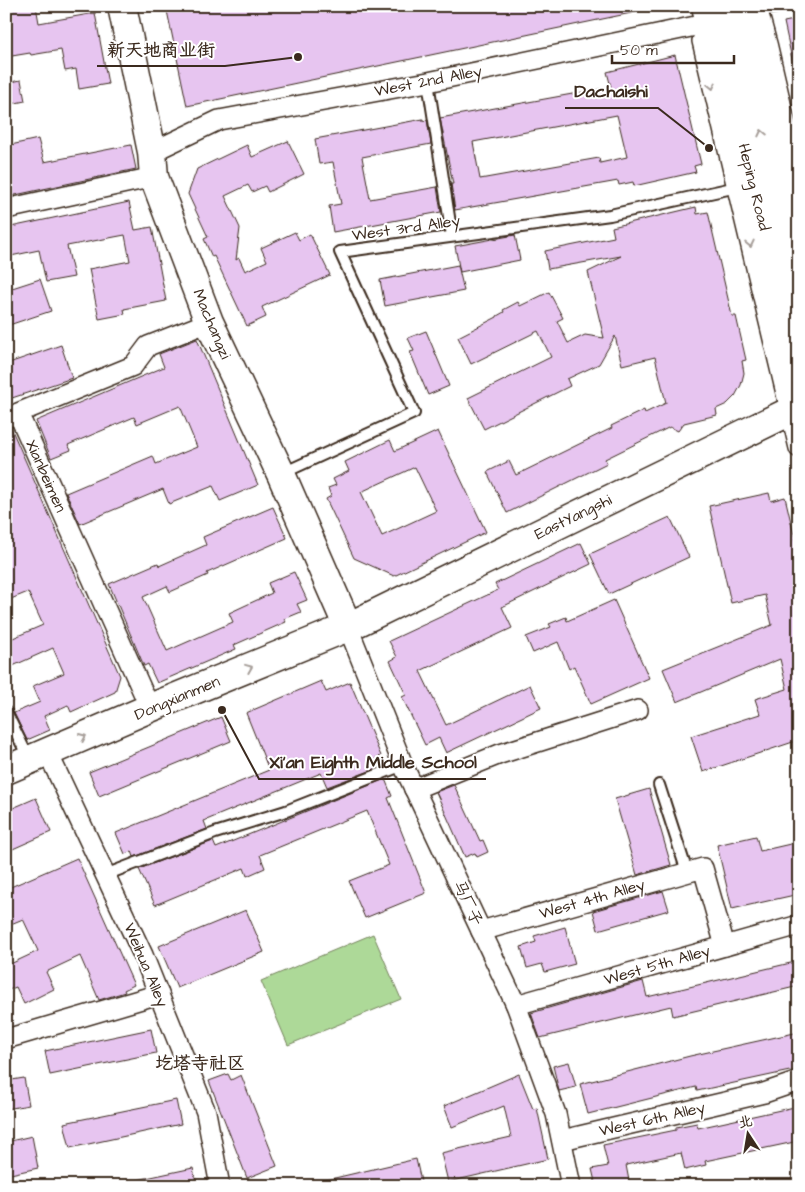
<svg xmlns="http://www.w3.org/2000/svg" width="805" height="1192" font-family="'Architects Daughter','LXGW WenKai TC',sans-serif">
<rect width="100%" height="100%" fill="#fff"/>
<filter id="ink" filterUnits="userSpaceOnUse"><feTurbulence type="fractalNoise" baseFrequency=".02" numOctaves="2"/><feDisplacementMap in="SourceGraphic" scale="10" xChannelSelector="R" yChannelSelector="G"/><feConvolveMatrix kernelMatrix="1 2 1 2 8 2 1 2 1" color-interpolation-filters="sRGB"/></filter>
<g filter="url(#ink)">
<polygon fill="#add998" stroke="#74825b" points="373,934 401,999 288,1045 261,981"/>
<g fill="#e7c5f0" stroke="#3b2a1e" fill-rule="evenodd">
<polygon points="6,6 36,6 39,23 95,13 108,84 79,89 76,69 65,71 61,50 31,55 30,53 6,57"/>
<polygon points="166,6 635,6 636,12 187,106"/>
<polygon points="799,19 799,63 793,64 784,22"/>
<path d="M675,55L701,164L694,166L696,172L634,186L633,182L619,185L618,181L455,210L451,184H453L440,118L611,87L607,72ZM617,115L627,157L600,163L599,158L480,179L473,142Z"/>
<polygon points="21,80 25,101 6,105 6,83"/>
<polygon points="423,119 423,121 427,120 431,144 362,157 370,199 437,187 441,212 333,232 329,206 341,204 333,162 319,164 315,139"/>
<polygon points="38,139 44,162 131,145 136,169 6,197 6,146"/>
<polygon points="288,141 304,174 268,192 265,186 252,192 248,185 225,196 240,228 236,260 239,258 245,271 267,261 261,248 295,232 299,240 310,234 330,275 262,307 266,317 247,326 214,256 212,257 204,239 208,237 188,194 197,169 247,145 252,157"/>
<polygon points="129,202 135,230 152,227 166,301 124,309 125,314 99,319 89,269 130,261 125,235 67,246 74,277 46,282 39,250 6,257 6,228"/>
<polygon points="696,207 697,214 708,212 732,316 736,316 746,360 742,361 744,373 741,385 735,396 727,404 716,409 717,415 684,423 678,431 670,427 605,459 607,463 507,513 487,472 509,461 516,475 612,428 611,426 644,410 645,413 666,403 655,357 622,365 615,336 599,364 567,379 570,386 484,429 468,398 551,357 538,331 471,364 458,337 497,317 497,316 504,312 503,310 518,302 520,306 549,292 563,318 557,321 568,343 585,335 604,338 588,272 621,256 548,269 545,251 614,237 612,227"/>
<polygon points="515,235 520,260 460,272 455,246"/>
<polygon points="458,265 464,291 385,306 380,280"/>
<polygon points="40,279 51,311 6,326 6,290"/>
<polygon points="426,331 449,386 428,395 410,352 414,351 408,338"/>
<polygon points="197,339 258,485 220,501 213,486 169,504 163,489 80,524 66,493 153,456 156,464 197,447 180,406 137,424 134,417 68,445 71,450 51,458 36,421 164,367 159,354"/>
<polygon points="61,345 72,378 6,400 6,364"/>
<polygon points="6,428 11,428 120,676 115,692 71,712 68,705 44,716 50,730 27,740 14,713 40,702 33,686 64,673 53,648 6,669 6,641 43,625 28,592 6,601"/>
<path d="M438,431L486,532L394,576L354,558L326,499L331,496L328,488L336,485L333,479L349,471L345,462L390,440L395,451ZM415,467L436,511L382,536L361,492Z"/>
<polygon points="769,493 771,501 785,497 799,556 799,740 703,772 691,736 760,714 755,699 787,689 780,659 677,702 663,669 772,625 765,595 731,603 709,506"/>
<polygon points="273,507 287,538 207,573 208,575 170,592 167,586 143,597 167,651 233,622 229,613 272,593 268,583 294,572 307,600 297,604 301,612 284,619 286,622 234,645 236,649 157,683 148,664 144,666 109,584 158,563 159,566 206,545 203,537"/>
<polygon points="670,517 689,557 609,594 590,554"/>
<polygon points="581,543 591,564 502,607 512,628 420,671 446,725 530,685 541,708 446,753 439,738 425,745 402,697 406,695 390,661 397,657 389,641 498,590 495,584"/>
<polygon points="614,600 649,678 591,704 574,666 569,669 558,642 533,653 526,637 551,627 549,624 566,617 567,621"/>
<polygon points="321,681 326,692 350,682 381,756 376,758 380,767 327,787 321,773 204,821 207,829 134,857 132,851 125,854 116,833 269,770 246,713"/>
<polygon points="221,717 231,741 99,796 89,772"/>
<polygon points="385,779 392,796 388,798 426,893 365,918 349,881 389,865 367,811 260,855 265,868 247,876 244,868 155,905 139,869 213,841 216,848"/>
<polygon points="454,785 480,841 483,840 488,852 477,857 475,853 465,857 436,792"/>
<polygon points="649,789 671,865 637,875 615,799"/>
<polygon points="36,798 51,832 6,852 6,811"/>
<polygon points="756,836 760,851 799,842 799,894 732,909 717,845"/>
<polygon points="77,858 134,985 124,990 125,992 99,1000 80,956 46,972 54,989 24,1004 16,987 6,991 6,966 38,951 23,919 6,926 6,889"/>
<polygon points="663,891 669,910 598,930 593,911"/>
<polygon points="246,910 264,952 177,988 159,946"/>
<polygon points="565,927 575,964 545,972 542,964 527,968 521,947 536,942 534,936"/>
<polygon points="799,961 799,986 673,1016 671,1006 540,1038 531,1013 643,981 647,997"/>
<polygon points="151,1029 156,1053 50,1075 45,1051"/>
<polygon points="799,1032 799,1069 697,1091 696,1087 588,1114 580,1084 690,1056"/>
<polygon points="569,1062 576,1087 559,1091 553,1066"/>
<polygon points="228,1074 231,1080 241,1075 277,1166 247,1178 209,1081"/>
<polygon points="519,1074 533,1109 537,1108 548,1159 448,1182 441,1153 511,1137 504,1106 452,1127 444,1106"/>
<polygon points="24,1078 29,1105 6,1109 6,1081"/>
<polygon points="176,1100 181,1124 70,1148 64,1123"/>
<polygon points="799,1106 799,1141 705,1161 706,1165 685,1170 681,1153 626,1165 630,1186 596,1186 592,1169 608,1166 603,1145 676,1130 676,1127 697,1123 698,1128"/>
<polygon points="32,1136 38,1168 6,1175 6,1142"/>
<polygon points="416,1159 422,1186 323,1186 322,1181"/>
<polygon points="193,1168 197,1186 138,1186 137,1180"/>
</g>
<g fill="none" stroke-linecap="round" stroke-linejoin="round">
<g stroke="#3b2a1e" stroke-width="14">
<g id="lane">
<polyline points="754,11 783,6"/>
<polyline points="428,82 452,236"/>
<polyline points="6,421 21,420"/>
<polyline points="283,473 414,413 340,252 610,215 737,187"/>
<polyline points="6,712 29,759"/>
<polyline points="659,785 687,872"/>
<polyline points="105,875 215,833 286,811 403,765"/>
</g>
</g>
<g stroke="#3b2a1e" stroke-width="22">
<g id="street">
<polyline points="710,23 702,41 799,448"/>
<polyline points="152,152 219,120 428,82 710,23"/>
<polyline points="6,209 154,177"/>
<polyline points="348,627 403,765 516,1005 556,1114 571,1186"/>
<polyline points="150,708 18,413 133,366 148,346 209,322"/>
<polyline points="48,753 143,955 206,1112 220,1186"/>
<polyline points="414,789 500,754 638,710"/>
<polyline points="481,931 703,868 725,946"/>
<polyline points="516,1005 799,925"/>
<polyline points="6,1039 159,994"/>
<polyline points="562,1140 764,1093 799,1081"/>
</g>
</g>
<g stroke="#3b2a1e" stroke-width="31">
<g id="secondary">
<polyline points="122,6 152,152 154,177 209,322 281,474 348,627"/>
<polyline points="706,6 710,23 723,57 799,370"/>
<polyline points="731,6 744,51 770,167 799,282"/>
<polyline points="752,6 763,46 799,201"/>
<polyline points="6,770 150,708 348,627 799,407"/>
</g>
</g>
<use href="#lane" stroke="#fff" stroke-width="10"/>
<use href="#street" stroke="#fff" stroke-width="19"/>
<use href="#secondary" stroke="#fff" stroke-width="28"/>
</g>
<defs><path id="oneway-chevron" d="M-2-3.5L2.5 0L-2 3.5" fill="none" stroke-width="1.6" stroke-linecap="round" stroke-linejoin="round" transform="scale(1.25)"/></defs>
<g stroke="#a79f9a">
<use href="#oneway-chevron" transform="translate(712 86) rotate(77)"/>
<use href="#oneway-chevron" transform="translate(762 133) rotate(-103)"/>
<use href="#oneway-chevron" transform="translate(750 244) rotate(77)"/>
<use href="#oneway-chevron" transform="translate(249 668) rotate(-22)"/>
<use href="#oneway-chevron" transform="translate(83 737) rotate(-24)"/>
</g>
</g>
<g text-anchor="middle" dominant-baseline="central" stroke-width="4" stroke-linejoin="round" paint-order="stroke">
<g font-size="16" fill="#3b2a1e" stroke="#fff">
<text transform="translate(428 81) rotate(-11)">West 2nd Alley</text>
<text transform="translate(754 187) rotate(76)">Heping Road</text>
<text transform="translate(406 228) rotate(-8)">West 3rd Alley</text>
<text transform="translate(212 324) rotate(67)">Machangzi</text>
<text transform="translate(46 476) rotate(66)">Xianbeimen</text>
<text transform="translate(573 517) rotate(-26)">EastYangshi</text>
<text transform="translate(177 698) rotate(-23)">Dongxianmen</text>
<text transform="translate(592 899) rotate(-16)">West 4th Alley</text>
<text transform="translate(468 903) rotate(65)">马厂子</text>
<text transform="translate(146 965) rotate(67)">Weihua Alley</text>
<text transform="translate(657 965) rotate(-16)">West 5th Alley</text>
<text transform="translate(652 1119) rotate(-13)">West 6th Alley</text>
</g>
<g font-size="18" font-weight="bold" fill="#3b2a1e" stroke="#fff">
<text x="200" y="1063">圪塔寺社区</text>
</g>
</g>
<path fill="none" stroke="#3b2a1e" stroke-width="2" d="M298 57L225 66H97M709 148L658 108H565M222 710L259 779H486"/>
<g fill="#3b2a1e" stroke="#fff" stroke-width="2">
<circle cx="298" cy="57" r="5"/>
<circle cx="709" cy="148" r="5"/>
<circle cx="222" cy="710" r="5"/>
</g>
<g font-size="18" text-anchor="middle" font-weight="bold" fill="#3b2a1e" stroke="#fff" stroke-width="4" stroke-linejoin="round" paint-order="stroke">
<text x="161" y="56">新天地商业街</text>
<text x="611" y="97">Dachaishi</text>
<text x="373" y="768">Xi'an Eighth Middle School</text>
</g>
<rect width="805" height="1192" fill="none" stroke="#fff" stroke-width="25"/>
<rect x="12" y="12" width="780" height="1167" fill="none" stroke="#3b2a1e" stroke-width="2" filter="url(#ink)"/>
<g transform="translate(748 1134) rotate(348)" stroke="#ffffff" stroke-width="4" paint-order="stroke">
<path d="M0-4L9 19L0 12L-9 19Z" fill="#3b2a1e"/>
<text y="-8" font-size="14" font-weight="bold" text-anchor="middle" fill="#3b2a1e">北</text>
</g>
<path d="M612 55v8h122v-8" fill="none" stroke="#3b2a1e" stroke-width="2.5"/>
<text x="620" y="55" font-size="15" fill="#3b2a1e" stroke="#ffffff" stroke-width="4" paint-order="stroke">50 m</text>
</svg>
